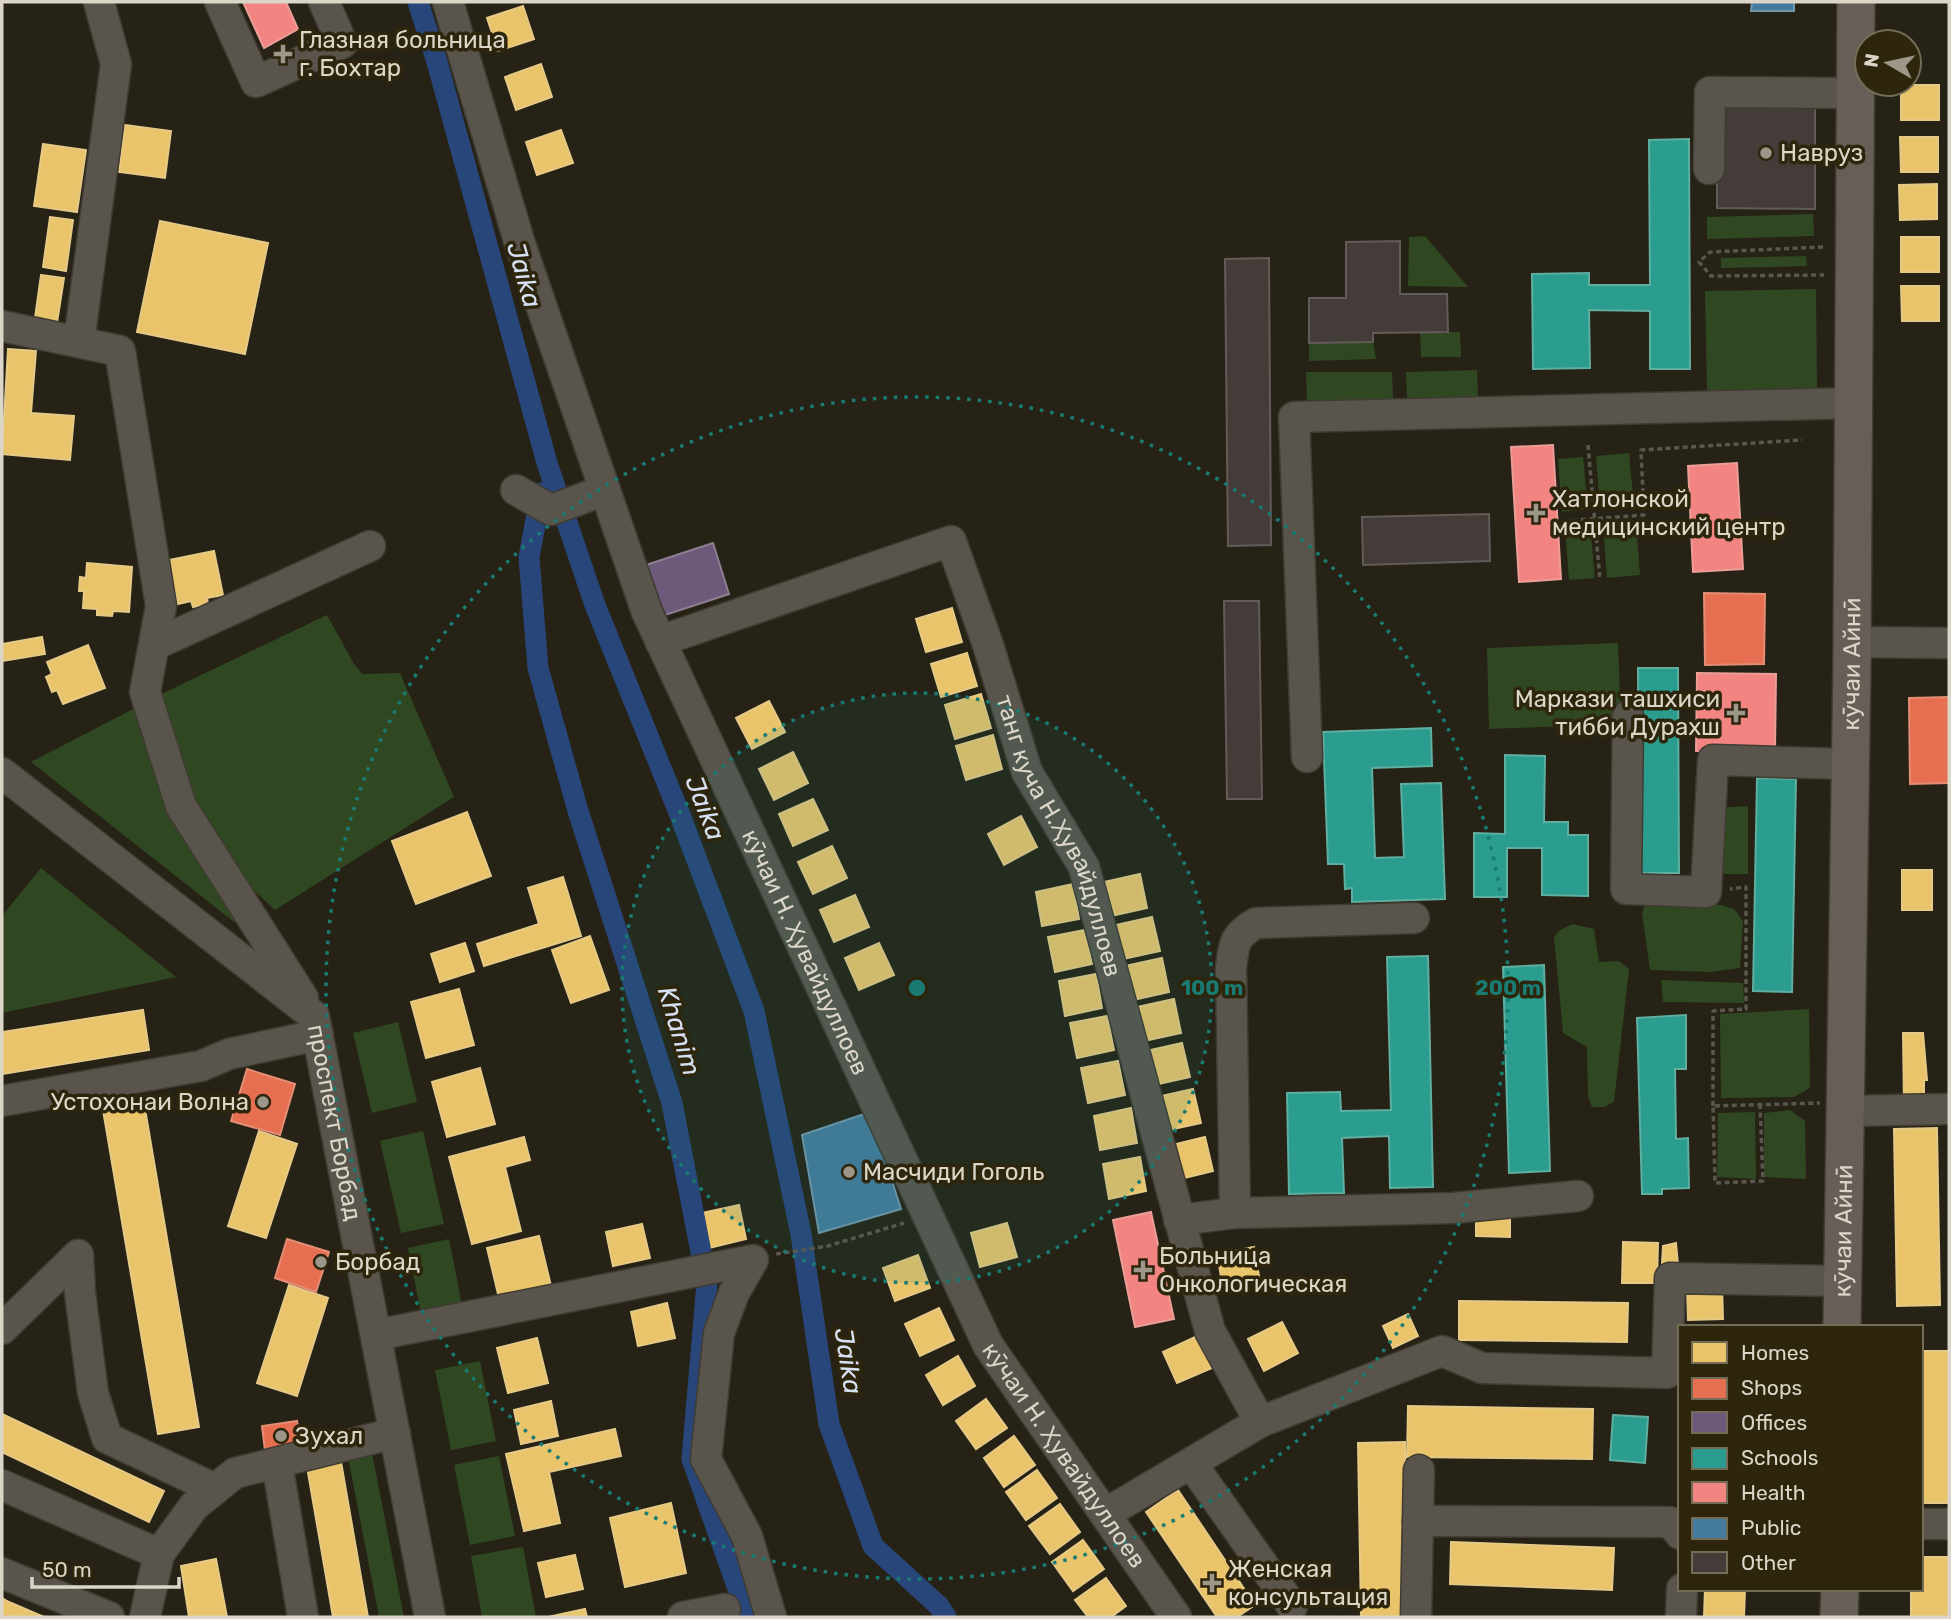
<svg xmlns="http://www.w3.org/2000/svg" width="1951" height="1619" font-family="Rubik,sans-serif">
<rect width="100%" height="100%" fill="#262215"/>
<g fill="#304821">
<polygon points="1813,214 1814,236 1707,239 1707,217"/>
<polygon points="1425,236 1468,287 1408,286 1409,237"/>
<polygon points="1806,256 1807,266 1721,268 1721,258"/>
<polygon points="1816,289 1817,389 1707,391 1705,291"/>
<polygon points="1420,332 1460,332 1461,357 1421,357"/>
<polygon points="1373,342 1376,359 1309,361 1309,343"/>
<polygon points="1477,370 1478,397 1407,399 1406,372"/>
<polygon points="1306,372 1392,372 1393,400 1307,402"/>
<polygon points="1629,453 1634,506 1600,508 1596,456"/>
<polygon points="1583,457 1588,509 1562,512 1558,459"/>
<polygon points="1636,523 1640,575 1607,578 1603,525"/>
<polygon points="1590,526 1595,578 1569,580 1565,528"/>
<polygon points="327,615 354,664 362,674 400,673 454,797 275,910 238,875 207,834 155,697"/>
<polygon points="1618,643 1621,724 1489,729 1487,648"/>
<polygon points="133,709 165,807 238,925 31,762"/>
<polygon points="1748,806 1748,874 1719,874 1717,808"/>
<polygon points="41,868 176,977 2,1013 2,916"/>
<polygon points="1648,896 1721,905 1734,909 1743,921 1740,968 1711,972 1650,970 1642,913"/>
<polygon points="1573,924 1594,929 1599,962 1619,961 1629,969 1614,1102 1604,1107 1592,1107 1588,1097 1587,1047 1563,1033 1554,937 1560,930"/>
<polygon points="1661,980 1743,983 1744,1003 1663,1002"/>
<polygon points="1809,1009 1810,1088 1794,1097 1721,1098 1720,1014"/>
<polygon points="398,1022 417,1102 372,1113 353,1033"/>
<polygon points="1790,1110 1805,1121 1806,1179 1764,1177 1764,1113"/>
<polygon points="1755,1112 1756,1179 1717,1177 1718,1113"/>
<polygon points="423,1131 444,1224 401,1233 380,1141"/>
<polygon points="449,1239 462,1305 421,1313 408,1248"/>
<polygon points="480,1361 496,1441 451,1450 435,1370"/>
<polygon points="372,1453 404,1617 379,1617 348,1457"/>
<polygon points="499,1456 515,1536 470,1545 454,1465"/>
<polygon points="523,1547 536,1617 482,1617 471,1556"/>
</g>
<g fill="#e9c46a" stroke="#e5c986" stroke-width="2">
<polygon points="523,6 534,39 498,51 487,18"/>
<polygon points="541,64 552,97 516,110 505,77"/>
<rect x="1901" y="85" width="38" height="35"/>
<polygon points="125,125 171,131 165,178 119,172"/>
<polygon points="561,130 573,163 537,175 526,142"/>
<polygon points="1900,137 1938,137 1938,172 1901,172"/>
<polygon points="43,144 86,150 77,212 34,206"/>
<polygon points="1937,184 1937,219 1900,220 1899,185"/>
<polygon points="50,217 73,220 66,271 43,267"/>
<polygon points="160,221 268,243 245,354 137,332"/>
<rect x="1901" y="237" width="38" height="35"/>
<polygon points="41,275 64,278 56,329 34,325"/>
<polygon points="1901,286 1939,286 1939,321 1902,321"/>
<polygon points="8,349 36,351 31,413 74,416 70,460 2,454"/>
<polygon points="214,551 223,595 207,598 208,604 193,607 191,601 178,604 174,588 169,589 167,575 172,574 169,560"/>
<polygon points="87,563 132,567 129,612 113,611 112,616 97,615 97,609 83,608 84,591 79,591 80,577 86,578"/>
<polygon points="952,608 962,642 926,652 916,619"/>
<polygon points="42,637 45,654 2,661 2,644"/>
<polygon points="88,645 105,688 63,704 57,690 52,692 46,677 52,674 47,662"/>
<polygon points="967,653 977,686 941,697 931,664"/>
<polygon points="981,694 991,728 955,739 945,705"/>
<polygon points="769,701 785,732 752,749 736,718"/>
<polygon points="993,735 1002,769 966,780 956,746"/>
<polygon points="793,752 808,783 774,800 759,769"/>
<polygon points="813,799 828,830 793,846 779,814"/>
<polygon points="467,812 491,876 416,904 392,841"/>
<polygon points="1021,816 1037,847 1004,865 988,834"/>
<polygon points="832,846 847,878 813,894 798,862"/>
<rect x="1902" y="870" width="30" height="40"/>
<polygon points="1140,874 1147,908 1111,916 1104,882"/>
<polygon points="563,877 581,936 484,966 477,944 539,924 528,888"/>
<polygon points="1073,884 1079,919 1042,926 1036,892"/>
<polygon points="855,895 869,927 834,942 820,910"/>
<polygon points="1152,917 1160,951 1123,959 1116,925"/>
<polygon points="1085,930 1092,964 1055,972 1048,937"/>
<polygon points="590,936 609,990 571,1003 552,950"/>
<polygon points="465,943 474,971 440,982 431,954"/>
<polygon points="879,943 894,975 859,990 845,958"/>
<polygon points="1162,958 1169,992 1133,1000 1125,966"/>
<polygon points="1096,974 1102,1008 1065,1016 1059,981"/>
<polygon points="459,989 474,1045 426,1058 411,1002"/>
<polygon points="1174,999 1181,1033 1144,1041 1137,1007"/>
<polygon points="143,1010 149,1050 2,1074 2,1032"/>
<polygon points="1107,1016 1114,1050 1077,1058 1070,1023"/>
<polygon points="1903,1033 1923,1033 1927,1080 1924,1080 1924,1105 1904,1105"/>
<polygon points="1182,1043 1190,1077 1154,1085 1146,1051"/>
<polygon points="1118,1061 1125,1095 1088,1103 1081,1068"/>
<polygon points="480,1068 495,1124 447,1137 432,1082"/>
<polygon points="1193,1089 1201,1123 1164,1131 1157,1097"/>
<polygon points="143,1097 199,1427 158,1434 102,1104"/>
<polygon points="1131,1108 1137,1143 1100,1150 1094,1116"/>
<polygon points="1937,1128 1940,1305 1897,1306 1894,1129"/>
<polygon points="259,1131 297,1144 266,1238 228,1226"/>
<polygon points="524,1137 530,1160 505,1167 521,1231 472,1244 449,1157"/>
<polygon points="1205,1137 1213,1171 1176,1180 1168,1146"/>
<polygon points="1140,1157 1146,1191 1109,1199 1103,1164"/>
<polygon points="739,1205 746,1239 709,1248 702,1213"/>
<polygon points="1476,1218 1510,1218 1510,1237 1476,1236"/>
<polygon points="1007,1223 1017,1257 980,1267 971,1233"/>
<polygon points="642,1224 650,1258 613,1266 606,1232"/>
<polygon points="539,1236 551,1286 499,1298 487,1248"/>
<polygon points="1623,1242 1658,1243 1657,1283 1622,1283"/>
<polygon points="1676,1243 1678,1265 1662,1264 1663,1246"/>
<polygon points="1254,1247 1260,1282 1223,1288 1217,1254"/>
<polygon points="918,1255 930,1288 895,1301 883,1268"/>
<polygon points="289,1285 328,1298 297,1396 257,1383"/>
<polygon points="1687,1286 1722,1286 1723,1319 1688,1320"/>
<polygon points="1459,1301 1628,1303 1627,1342 1459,1340"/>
<polygon points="667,1303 675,1338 638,1346 631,1312"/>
<polygon points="939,1308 954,1340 920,1356 905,1324"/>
<polygon points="1408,1314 1418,1336 1393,1348 1383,1326"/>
<polygon points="1282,1322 1298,1353 1264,1371 1248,1339"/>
<polygon points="1197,1336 1212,1368 1177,1383 1163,1352"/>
<polygon points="537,1338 548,1383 508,1393 497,1348"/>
<rect x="1921" y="1351" width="28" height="152"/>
<polygon points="958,1356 975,1386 943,1405 926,1375"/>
<polygon points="986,1399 1007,1428 976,1449 956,1421"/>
<polygon points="551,1401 558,1436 521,1444 514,1410"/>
<polygon points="1408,1406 1593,1409 1592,1459 1407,1457"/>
<polygon points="2,1414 164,1491 149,1522 2,1452"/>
<polygon points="615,1429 621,1456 549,1472 560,1523 524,1531 506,1454"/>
<polygon points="1014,1436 1035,1465 1004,1487 984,1458"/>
<polygon points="1405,1442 1408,1617 1361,1617 1358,1443"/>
<polygon points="340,1456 368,1617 333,1617 306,1461"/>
<polygon points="1037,1470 1057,1498 1026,1520 1006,1492"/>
<polygon points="1178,1490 1255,1605 1237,1617 1217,1617 1146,1512"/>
<polygon points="671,1503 686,1573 625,1587 610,1518"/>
<polygon points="1060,1504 1080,1532 1050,1554 1029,1526"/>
<polygon points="1083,1540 1104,1569 1073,1591 1052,1562"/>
<polygon points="1451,1542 1614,1548 1612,1590 1450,1584"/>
<polygon points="575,1555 583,1589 546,1597 538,1563"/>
<polygon points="1921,1557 1949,1557 1949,1617 1911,1617 1911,1589 1921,1589"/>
<polygon points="216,1559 227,1617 189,1617 181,1566"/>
<polygon points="1106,1578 1126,1606 1111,1617 1088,1617 1075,1600"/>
<polygon points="1705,1589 1745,1589 1744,1617 1704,1617"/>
<polygon points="2,1598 9,1602 44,1617 2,1617"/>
<polygon points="585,1609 587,1617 548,1617"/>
</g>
<g fill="#e76f51" stroke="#e38e74" stroke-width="2">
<polygon points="1704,593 1765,594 1764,664 1705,665"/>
<polygon points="1949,697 1949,783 1910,784 1909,698"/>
<polygon points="247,1069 295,1084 280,1135 231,1121"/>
<polygon points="287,1239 329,1252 316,1292 275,1278"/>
<polygon points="297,1421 301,1447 265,1451 262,1426"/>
</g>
<polygon fill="#6d597a" stroke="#8e7e91" stroke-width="2" points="713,543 729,594 659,617 643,566"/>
<g fill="#2a9d8f" stroke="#5faea0" stroke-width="2">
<polygon points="1689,139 1690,369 1650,369 1650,311 1589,310 1590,368 1533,369 1532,274 1589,273 1589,285 1650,285 1649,140"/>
<polygon points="1638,668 1678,668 1679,873 1639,873"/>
<polygon points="1431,728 1432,766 1372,768 1375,858 1404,857 1401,784 1441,783 1445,899 1352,902 1352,888 1345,889 1344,864 1328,864 1323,732"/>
<polygon points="1505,755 1545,756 1544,822 1568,822 1568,835 1588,835 1588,896 1542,895 1542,848 1507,848 1507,897 1474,897 1474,833 1505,834"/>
<polygon points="1757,778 1796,779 1792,992 1753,991"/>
<polygon points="1428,956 1433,1187 1390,1188 1389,1136 1342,1138 1344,1193 1289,1194 1287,1093 1340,1092 1341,1111 1391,1110 1387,957"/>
<polygon points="1544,965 1550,1171 1509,1173 1503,967"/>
<polygon points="1686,1015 1686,1069 1675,1069 1676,1139 1688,1138 1689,1188 1662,1189 1662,1194 1642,1194 1637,1018"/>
<polygon points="1613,1415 1648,1417 1645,1463 1610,1460"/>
</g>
<g fill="#f28482" stroke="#eb9d97" stroke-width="2">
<polygon points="243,2 286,2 298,29 264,48"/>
<polygon points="1553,445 1561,579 1519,582 1511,447"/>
<polygon points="1737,463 1743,569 1693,572 1688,466"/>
<polygon points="1697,673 1776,674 1775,752 1696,751"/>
<polygon points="1151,1212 1174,1319 1135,1327 1113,1220"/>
</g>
<g fill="#457b9d" stroke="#7296aa" stroke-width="2">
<polygon points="1752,2 1794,2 1794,11 1751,11"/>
<polygon points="870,1112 901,1209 819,1233 802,1135"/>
</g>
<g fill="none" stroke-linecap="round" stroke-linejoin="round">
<g stroke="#29467a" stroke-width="21">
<polyline points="418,2 437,62 547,463 595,605 678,810 754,1011 801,1234 829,1424 873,1546 939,1606 946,1617"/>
<polyline points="541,493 529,557 538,668 578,811 672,1103 707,1283 692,1459 748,1617"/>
</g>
</g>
<g fill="#443c39" stroke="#625b58" stroke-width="2">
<polygon points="1717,98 1815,98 1815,209 1717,208"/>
<polygon points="1400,241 1400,294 1447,294 1448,332 1373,333 1373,342 1309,343 1309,298 1346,298 1346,242"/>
<polygon points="1269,258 1271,545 1228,546 1225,259"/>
<polygon points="1489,514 1490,561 1363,565 1362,517"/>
<polygon points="1224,601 1259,601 1262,799 1227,799"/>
</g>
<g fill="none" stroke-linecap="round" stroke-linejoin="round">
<g stroke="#403c32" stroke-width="33">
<g id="minor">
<polyline points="220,2 256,82 342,43 324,2"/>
<path id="s1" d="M448,2L520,244L647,612L988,1345L1176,1617"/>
<polyline points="1709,169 1710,92 1834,93"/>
<polyline points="2,326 120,351 161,606 145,692 181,806 303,998"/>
<polyline points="79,342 116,64 99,2"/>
<polyline points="516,490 551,510 605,490"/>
<path id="s2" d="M660,641L951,541L988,645L1027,772L1084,867L1210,1331L1260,1422"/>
<polyline points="1852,642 1949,643"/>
<polyline points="154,645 370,546"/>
<polyline points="1628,716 1626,889 1706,892 1713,760 1850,764"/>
<polyline points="1307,757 1294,417 1854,403"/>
<path id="s3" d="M2,773L314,1016L430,1617"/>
<polyline points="2,1101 201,1066 229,1054 318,1035"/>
<polyline points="1845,1111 1949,1109"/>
<path d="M1235,1213L1231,968C1234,943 1234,936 1256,923L1414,918"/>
<polyline points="1179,1220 1235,1213 1453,1208 1578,1196"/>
<polyline points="78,1255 80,1293 93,1393 107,1438 215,1489"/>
<polyline points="2,1329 78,1255"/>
<polyline points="376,1335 753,1260 734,1293 719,1333 706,1459 747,1536 771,1617"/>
<polyline points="277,1463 303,1617"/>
<polyline points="1191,1463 1292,1606"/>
<polyline points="2,1485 159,1554"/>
<polyline points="1105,1514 1260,1422 1442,1351 1482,1368 1667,1373 1670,1278 1842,1281"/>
<polyline points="1418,1521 1670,1522 1680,1534"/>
<polyline points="1921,1524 1949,1524"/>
<polyline points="2,1573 109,1617"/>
<polyline points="145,1617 159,1554 194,1506 235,1473 395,1433"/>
<polyline points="683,1617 725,1609"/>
<polyline points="1416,1617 1419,1470"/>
<polyline points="1681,1617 1682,1589"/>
</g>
</g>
<g stroke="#403c32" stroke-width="40">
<g id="major">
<path id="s4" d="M1842,1327L1852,662L1856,2"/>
<polyline points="1839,1617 1840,1589"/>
</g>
</g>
<g stroke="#5b574e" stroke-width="3.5" stroke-dasharray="5 3.5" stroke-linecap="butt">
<polyline points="1823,247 1710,252 1699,262 1711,276 1824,275"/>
<polyline points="1588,445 1600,580"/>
<polyline points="1564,521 1644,515 1641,450 1802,440"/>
<polyline points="1760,1104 1763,1181 1715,1183 1713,1106 1820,1103"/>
<polyline points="1713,1106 1713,1011 1746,1009 1746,887 1730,889"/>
<polyline points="776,1254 828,1246 904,1223"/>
</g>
<use href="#minor" stroke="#59554c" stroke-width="30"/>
<use href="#major" stroke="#675e57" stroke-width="37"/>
</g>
<circle cx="917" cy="988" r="295" fill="#197b72" fill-opacity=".12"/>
<g fill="none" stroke="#197b72" stroke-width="3.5" stroke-dasharray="3.5 7">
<circle cx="917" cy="988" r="295"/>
<circle cx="917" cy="988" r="591"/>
</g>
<g fill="#9c9789" stroke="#2e250d" stroke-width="2.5">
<path d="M279.5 43.5h7v7h7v7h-7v7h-7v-7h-7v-7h7z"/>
<circle cx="1766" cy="153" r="7"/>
<path d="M1532.5 502.5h7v7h7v7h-7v7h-7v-7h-7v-7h7z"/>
<path d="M1732.5 702.5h7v7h7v7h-7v7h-7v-7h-7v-7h7z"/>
<circle cx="263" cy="1102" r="7"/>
<circle cx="849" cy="1172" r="7"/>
<circle cx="321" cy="1262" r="7"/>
<path d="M1139.5 1259.5h7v7h7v7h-7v7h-7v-7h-7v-7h7z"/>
<circle cx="281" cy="1436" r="7"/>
<path d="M1208.5 1572.5h7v7h7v7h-7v7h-7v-7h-7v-7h7z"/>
</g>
<g text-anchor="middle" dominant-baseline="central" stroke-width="7" stroke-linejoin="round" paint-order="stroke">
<g font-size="24" fill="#dbd6c7" stroke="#2e250d" text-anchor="start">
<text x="299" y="40">Глазная больница<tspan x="299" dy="28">г. Бохтар</tspan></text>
<text x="1780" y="153">Навруз</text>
<text x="1552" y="499">Хатлонской<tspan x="1552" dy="28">медицинский центр</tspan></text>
<text x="1720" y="699" text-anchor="end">Маркази ташхиси<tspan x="1720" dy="28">тибби Дурахш</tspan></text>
<text x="249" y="1102" text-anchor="end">Устохонаи Волна</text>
<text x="863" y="1172">Масчиди Гоголь</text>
<text x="1159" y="1256">Больница<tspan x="1159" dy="28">Онкологическая</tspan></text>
<text x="335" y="1262">Борбад</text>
<text x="295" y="1436">Зухал</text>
<text x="1228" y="1569">Женская<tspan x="1228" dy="28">консультация</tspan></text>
</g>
<g font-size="24" fill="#dbd6c7" stroke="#2e250d">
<text stroke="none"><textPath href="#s4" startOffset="663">кӯчаи Айнӣ</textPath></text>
<text stroke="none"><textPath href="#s2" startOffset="623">танг куча Н.Ҳувайдуллоев</textPath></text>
<text stroke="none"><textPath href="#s1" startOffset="1017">кӯчаи Н. Ҳувайдуллоев</textPath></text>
<text stroke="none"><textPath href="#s3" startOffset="504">проспект Борбад</textPath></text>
<text stroke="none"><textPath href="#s4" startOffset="96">кӯчаи Айнӣ</textPath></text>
<text stroke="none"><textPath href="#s1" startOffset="1584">кӯчаи Н. Ҳувайдуллоев</textPath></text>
</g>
<g font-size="26" font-style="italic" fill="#d6e0f2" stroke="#2e250d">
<text transform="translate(524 275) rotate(74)">Jaika</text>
<text transform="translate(705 808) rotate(69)">Jaika</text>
<text transform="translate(679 1031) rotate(73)">Khanim</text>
<text transform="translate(848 1361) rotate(81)">Jaika</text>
</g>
</g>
<circle cx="917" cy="988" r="10" fill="#197b72" stroke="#2e250d" stroke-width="3.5"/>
<g font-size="21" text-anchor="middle" font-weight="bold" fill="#197b72" stroke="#2e250d" stroke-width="7" stroke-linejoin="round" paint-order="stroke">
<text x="1212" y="995">100 m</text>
<text x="1508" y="995">200 m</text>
</g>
<rect width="1951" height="1619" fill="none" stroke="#dbd6c7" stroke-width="7"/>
<rect x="1678" y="1325" width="245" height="266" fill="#2e250d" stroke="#736c57" stroke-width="2"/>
<rect x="1692" y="1342" width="35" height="21" fill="#e9c46a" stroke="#736c57" stroke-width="2"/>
<text x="1741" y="1360" font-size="21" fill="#dbd6c7">Homes</text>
<rect x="1692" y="1378" width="35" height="21" fill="#e76f51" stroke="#736c57" stroke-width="2"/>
<text x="1741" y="1395" font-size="21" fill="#dbd6c7">Shops</text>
<rect x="1692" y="1412" width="35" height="21" fill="#6d597a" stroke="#736c57" stroke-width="2"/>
<text x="1741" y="1430" font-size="21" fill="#dbd6c7">Offices</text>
<rect x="1692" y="1448" width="35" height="21" fill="#2a9d8f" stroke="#736c57" stroke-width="2"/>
<text x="1741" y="1465" font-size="21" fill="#dbd6c7">Schools</text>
<rect x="1692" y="1482" width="35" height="21" fill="#f28482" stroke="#736c57" stroke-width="2"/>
<text x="1741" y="1500" font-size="21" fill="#dbd6c7">Health</text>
<rect x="1692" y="1518" width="35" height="21" fill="#457b9d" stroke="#736c57" stroke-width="2"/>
<text x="1741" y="1535" font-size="21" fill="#dbd6c7">Public</text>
<rect x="1692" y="1552" width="35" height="21" fill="#443c39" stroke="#736c57" stroke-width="2"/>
<text x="1741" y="1570" font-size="21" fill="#dbd6c7">Other</text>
<g transform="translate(1888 63) rotate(279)"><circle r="33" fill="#2e250d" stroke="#736c57" stroke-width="2"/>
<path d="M0-5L12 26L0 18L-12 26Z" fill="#9c9789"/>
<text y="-10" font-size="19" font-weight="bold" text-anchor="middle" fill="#dbd6c7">N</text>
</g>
<path d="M32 1577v10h147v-10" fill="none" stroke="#dbd6c7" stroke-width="3.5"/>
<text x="42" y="1577" font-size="21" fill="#dbd6c7" stroke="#2e250d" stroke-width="5" paint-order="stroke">50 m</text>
</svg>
